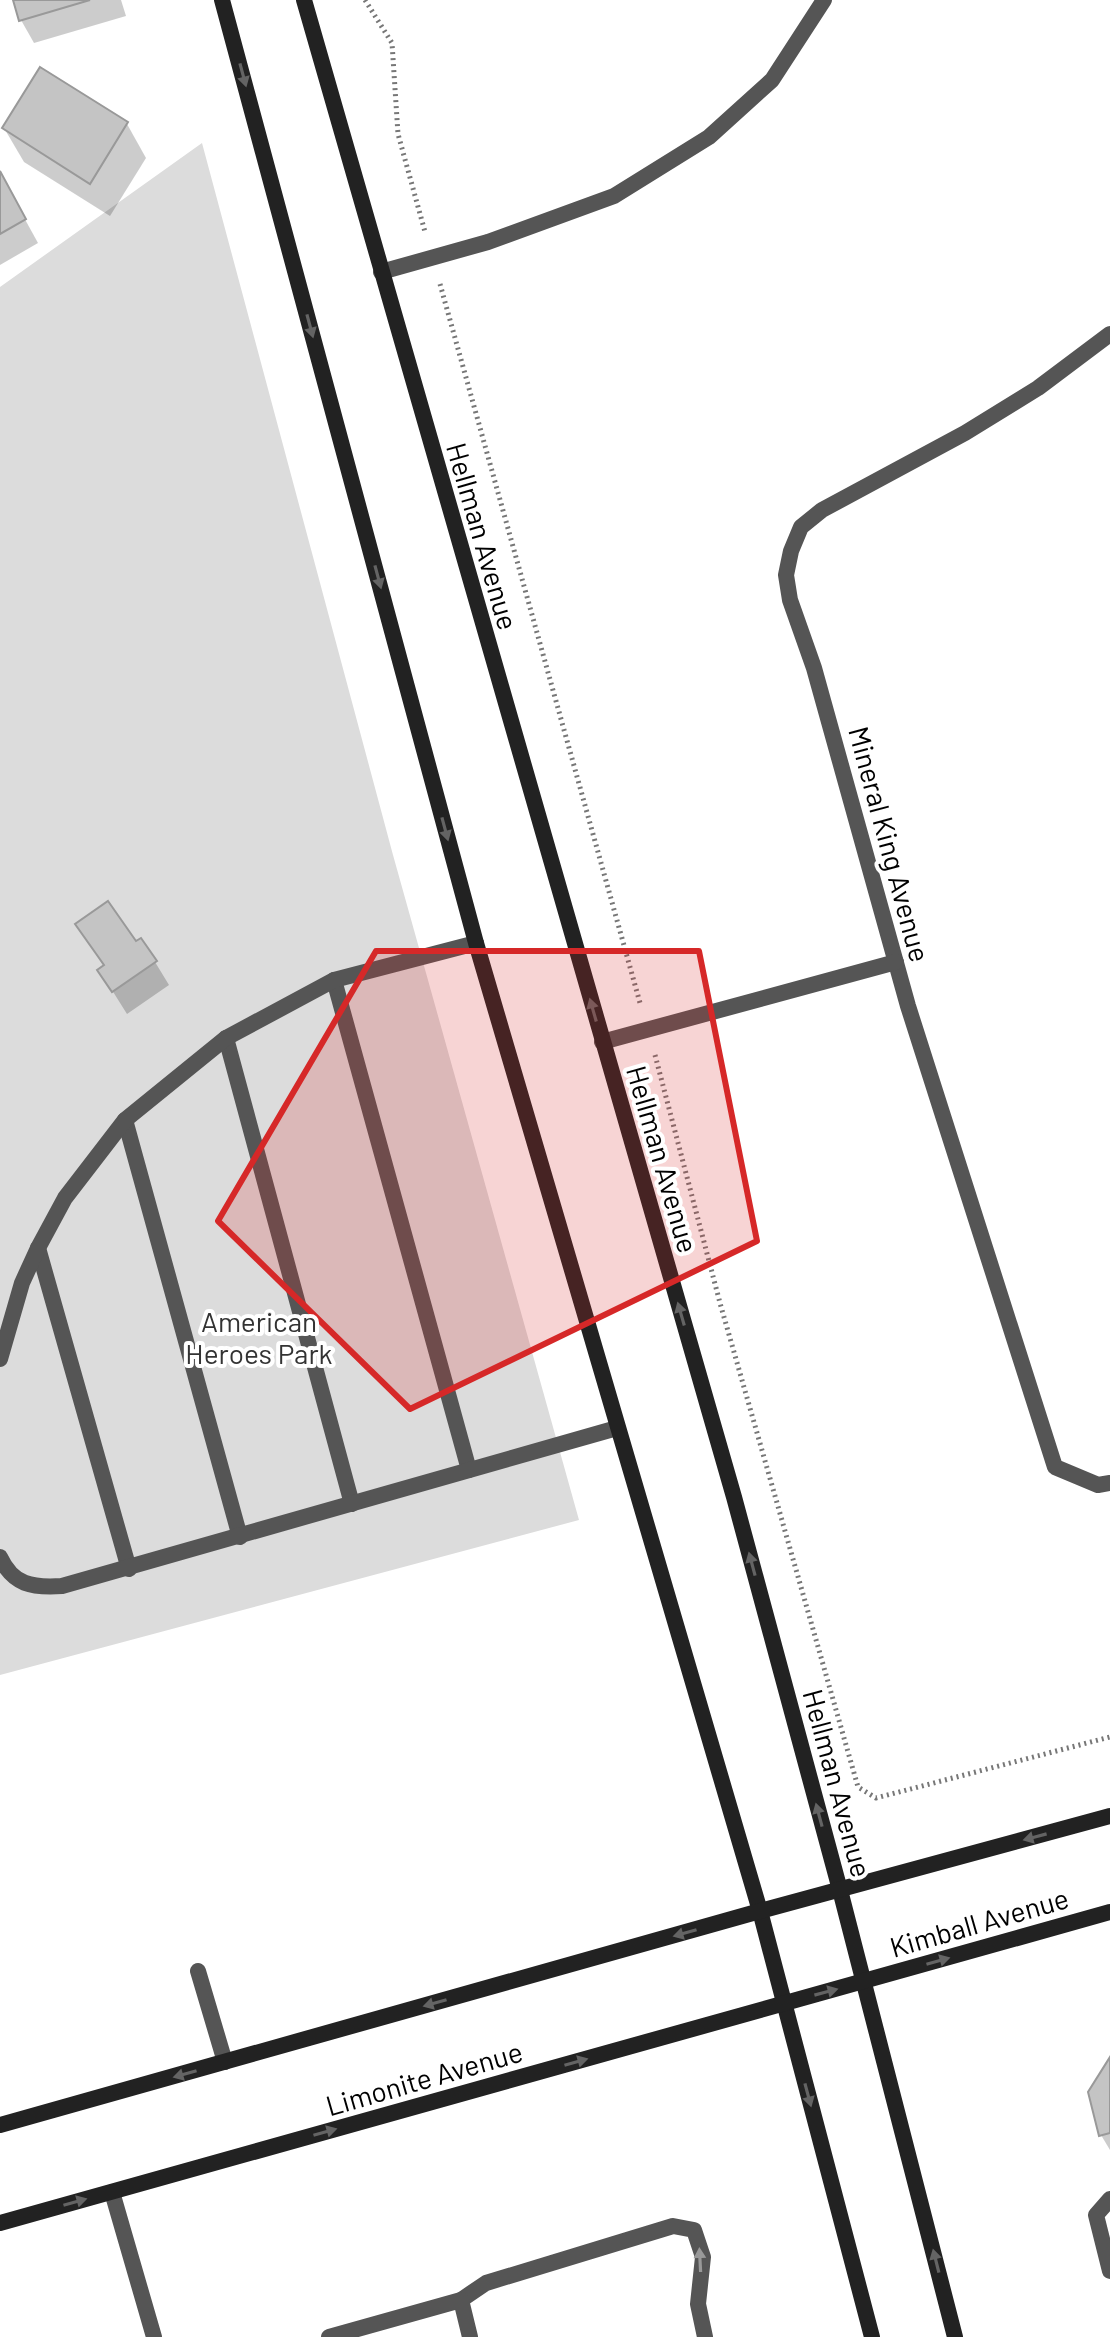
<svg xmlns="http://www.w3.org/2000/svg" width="1110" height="2337" font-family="Barlow,sans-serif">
<rect width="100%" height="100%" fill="#fff"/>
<polygon fill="#dcdcdc" points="202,143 393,855 579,1520 0,1675 0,287"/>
<g fill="#0003">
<polygon points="15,0 121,0 126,16 34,43 21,20"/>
<polygon points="127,124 146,158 110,216 24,162 4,128"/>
<polygon points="0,174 38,243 0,265"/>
<polygon points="78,924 136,944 155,962 169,985 127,1014 100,971 104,967"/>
<polygon points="1110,2061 1110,2150 1101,2135"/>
</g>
<g fill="#c4c4c4" stroke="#999" stroke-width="2">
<polygon points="13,0 90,0 19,21"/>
<polygon points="40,67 128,122 90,184 2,128"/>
<polygon points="0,171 26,219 0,234"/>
<polygon points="108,901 136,941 141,938 157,961 112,992 97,970 104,965 75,924"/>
<polygon points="1110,2057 1110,2133 1099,2136 1088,2092"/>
</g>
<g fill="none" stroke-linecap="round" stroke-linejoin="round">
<g stroke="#777" stroke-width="5" stroke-dasharray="2 4" stroke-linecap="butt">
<polyline points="365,0 392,43 398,134 425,232"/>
<polyline points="440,284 640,1003"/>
<polyline points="655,1055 720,1303 858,1787 876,1798 1110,1737"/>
</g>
<g stroke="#555" stroke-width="16">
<polyline points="334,980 469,1470"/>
<polyline points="226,1038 352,1504"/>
<polyline points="125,1120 240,1537"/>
<polyline points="38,1248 129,1569"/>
<polyline points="0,1359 22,1283 38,1248 65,1198 125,1120 226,1038 334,980 476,943"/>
<path d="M0,1557C13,1585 32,1588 62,1586L617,1428"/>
<polyline points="112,2192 154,2337"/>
<polyline points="1110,2199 1096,2215 1110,2271"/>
<polyline points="461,2300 486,2283 673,2226 694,2230 703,2257 698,2304 705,2337"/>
<polyline points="329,2337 461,2300 470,2337"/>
</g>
<polyline stroke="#555" stroke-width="16" points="381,272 488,242 614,196 709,137 772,80 824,0"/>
<g stroke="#555" stroke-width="16">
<polyline points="1110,334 1038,388 965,433 822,510 801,527 791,551 786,575 790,600 814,668 908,1006 1055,1467 1098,1485 1110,1483"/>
<polyline points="602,1042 896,962"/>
<polyline points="198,1971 225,2062"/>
</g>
<g stroke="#222" stroke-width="16">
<polyline points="222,0 476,943 760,1911 872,2337"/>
<polyline points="304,0 734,1497 840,1890 955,2337"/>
<polyline points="0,2125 760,1911 1110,1816"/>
<polyline points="0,2223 1110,1912"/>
</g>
</g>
<defs><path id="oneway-solid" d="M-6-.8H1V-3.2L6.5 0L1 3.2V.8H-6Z" transform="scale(2)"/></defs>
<g fill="#646464">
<use href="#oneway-solid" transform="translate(243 75) rotate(75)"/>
<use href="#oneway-solid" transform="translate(310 326) rotate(75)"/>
<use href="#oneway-solid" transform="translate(378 577) rotate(75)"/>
<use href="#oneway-solid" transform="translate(445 829) rotate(75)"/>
<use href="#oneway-solid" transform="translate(593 1010) rotate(-106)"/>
<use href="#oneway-solid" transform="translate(681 1314) rotate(-106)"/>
<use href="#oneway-solid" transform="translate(752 1564) rotate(-105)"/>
<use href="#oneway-solid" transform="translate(819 1815) rotate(-105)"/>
<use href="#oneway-solid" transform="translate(1035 1837) rotate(165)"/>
<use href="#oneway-solid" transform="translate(685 1933) rotate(164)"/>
<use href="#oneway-solid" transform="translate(938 1961) rotate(-16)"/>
<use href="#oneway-solid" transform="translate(826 1992) rotate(-15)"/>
<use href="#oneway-solid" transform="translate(435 2003) rotate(164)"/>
<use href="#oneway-solid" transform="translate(576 2062) rotate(-16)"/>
<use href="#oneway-solid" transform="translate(185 2074) rotate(164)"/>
<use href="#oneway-solid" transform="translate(808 2095) rotate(75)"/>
<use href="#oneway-solid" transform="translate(325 2132) rotate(-16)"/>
<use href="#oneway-solid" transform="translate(75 2202) rotate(-16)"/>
<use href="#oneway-solid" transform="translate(936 2261) rotate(-104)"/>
</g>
<use fill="#999" href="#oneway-solid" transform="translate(700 2260) rotate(-93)"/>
<path fill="#d62828" fill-opacity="0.2" stroke="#d62828" stroke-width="6" stroke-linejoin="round" d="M376,951H699L757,1241L410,1409L218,1221Z"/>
<g text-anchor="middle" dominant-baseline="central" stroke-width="8" stroke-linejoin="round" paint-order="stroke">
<g font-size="28" fill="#000" stroke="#fff">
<text transform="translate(483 536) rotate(74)">Hellman Avenue</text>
<text transform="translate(890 844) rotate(75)">Mineral King Avenue</text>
<text transform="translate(663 1159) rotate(74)">Hellman Avenue</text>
<text transform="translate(838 1783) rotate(75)">Hellman Avenue</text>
<text transform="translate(979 1922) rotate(-16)">Kimball Avenue</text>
<text transform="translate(424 2078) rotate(-16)">Limonite Avenue</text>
</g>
<g font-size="28" fill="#333" stroke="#fff">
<text x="259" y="1321">American<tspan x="259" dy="32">Heroes Park</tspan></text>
</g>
</g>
</svg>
